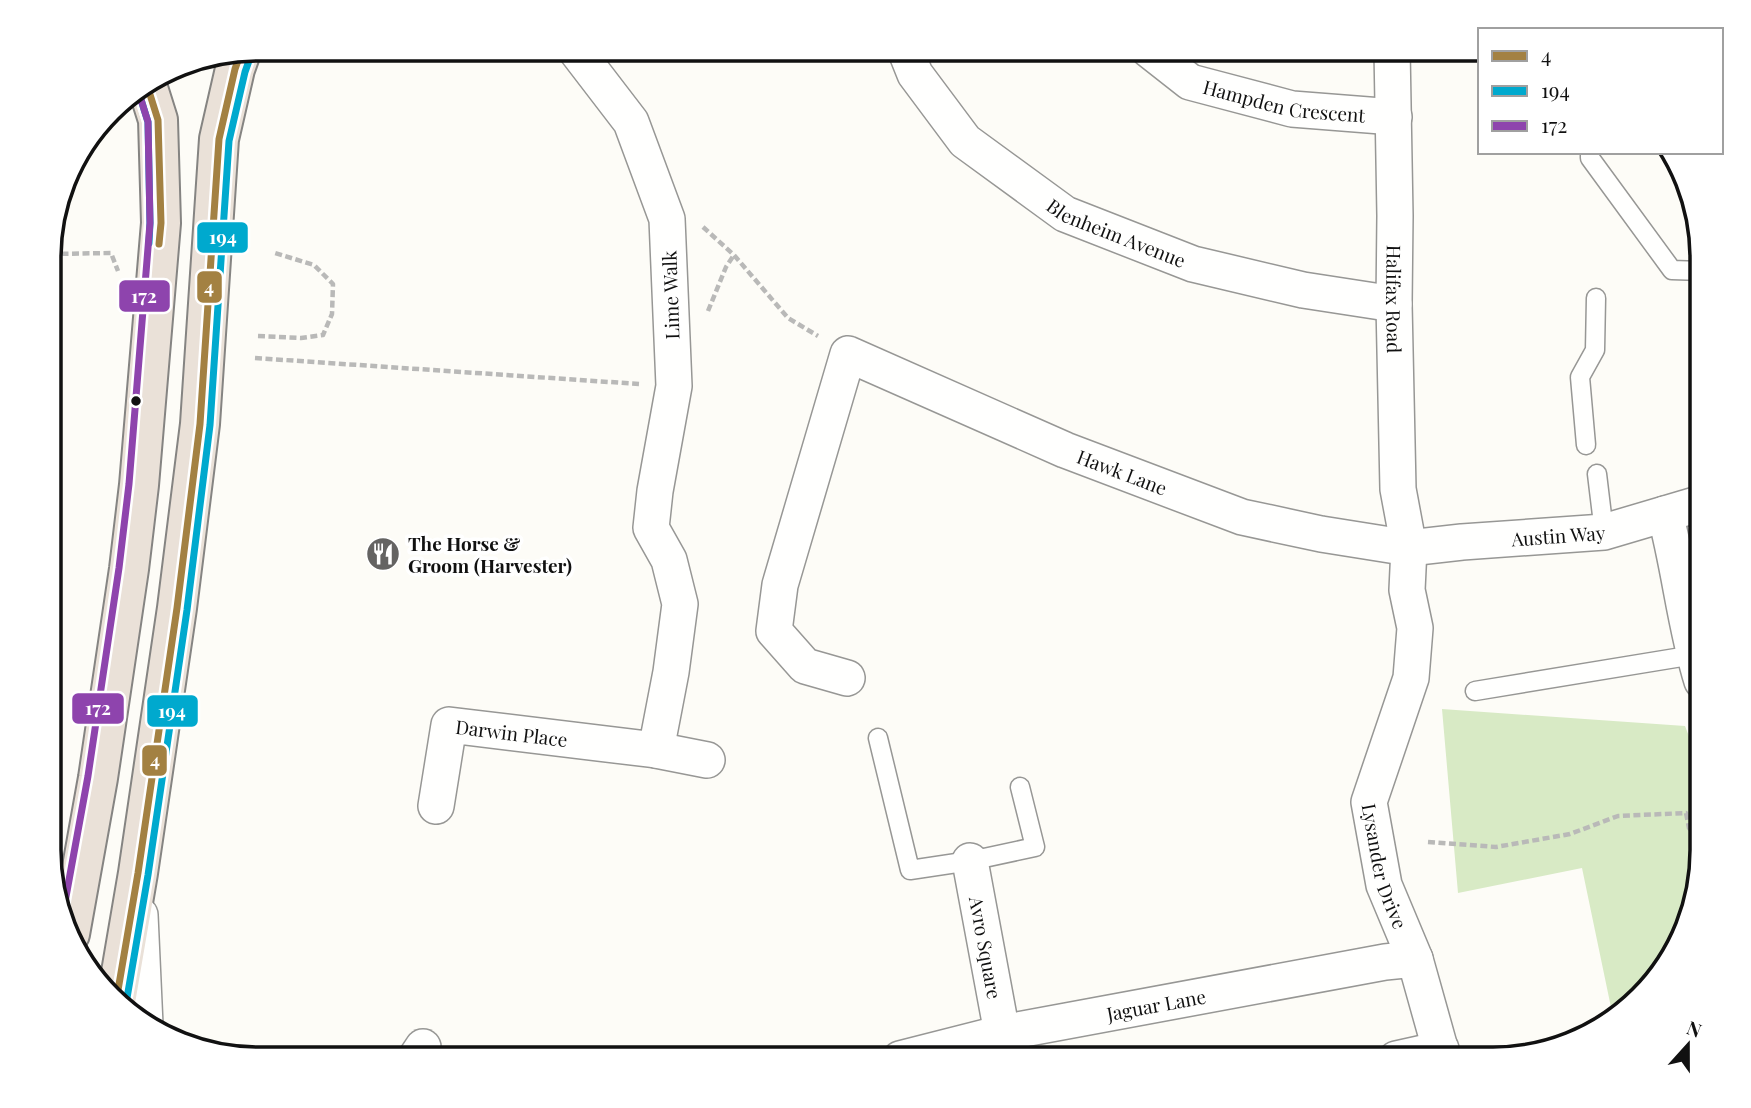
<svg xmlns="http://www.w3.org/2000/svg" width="1751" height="1108" font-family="'Playfair Display',serif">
<rect width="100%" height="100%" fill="#fdfcf7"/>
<polygon fill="#d8eac5" points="1442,709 1685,726 1702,770 1702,863 1667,966 1613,1017 1582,868 1458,893"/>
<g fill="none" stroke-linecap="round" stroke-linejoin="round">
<g stroke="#979795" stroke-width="21">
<g id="lane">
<polyline points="1590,152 1590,158 1672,270 1702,271"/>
<polyline points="1586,445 1580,377 1595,350 1596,298"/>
<polyline points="1597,474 1604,532"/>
<polyline points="1475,691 1694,655"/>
<polyline points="878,738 910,870 970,861 1035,847 1020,787"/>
</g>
</g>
<g stroke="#979795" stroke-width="38">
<g id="street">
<path id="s1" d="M905,49L915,74L965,141L1065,214L1193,264L1303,290L1394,304"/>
<path id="s2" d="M1148,49L1190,82L1292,109L1394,117"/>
<path id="s3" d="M1392,49L1395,216L1394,304L1398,489L1409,548L1407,590L1415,628L1411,678L1369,802L1384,885L1415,959L1443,1059"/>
<path d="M1665,514C1680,569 1685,627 1702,681"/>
<path id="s4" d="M847,678L805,666L774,631L780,585L848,354L1065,450L1242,517L1321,534L1409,548L1462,542L1604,532L1702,503"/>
<polyline points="656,750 707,760"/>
<path id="s5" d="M436,806L449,725L656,750L671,672L680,604L669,560L651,528L655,491L674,386L667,219L631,122L575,49"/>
<path id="s6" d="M970,861L1002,1033"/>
<polyline points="140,915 145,1025"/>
<polyline points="415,1059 423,1047"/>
<path id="s7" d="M900,1059L1002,1033L1385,962L1415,959"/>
<polyline points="1396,1059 1441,1049"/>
</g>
</g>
<g stroke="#858482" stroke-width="42">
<g id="highway">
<polyline points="70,934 98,778 129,569 139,485 161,223 158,120 147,85"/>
<polyline points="117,996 138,873 177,608 200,424 219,139 235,69 241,52"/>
</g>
</g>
<g stroke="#b9b9b8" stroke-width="4.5" stroke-dasharray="7 3.5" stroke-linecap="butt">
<polyline points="703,227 734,255 788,318 818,336"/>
<polyline points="51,254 111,253 118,271"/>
<polyline points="708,311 726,267 734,255"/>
<polyline points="258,336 301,338 323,335 332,314 333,284 314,265 275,253"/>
<polyline points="255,358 639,384"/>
<polyline points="1428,842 1496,847 1570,834 1618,816 1686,813 1689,828 1702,845"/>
</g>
<use href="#lane" stroke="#fffffe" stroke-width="18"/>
<use href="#street" stroke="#fffffe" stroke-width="35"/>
<use href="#highway" stroke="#eae1d8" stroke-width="38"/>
<g stroke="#fff" stroke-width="12">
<g id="bus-1">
<polyline points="147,85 158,120 161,223 159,244"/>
<polyline points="117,996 138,873 177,608 200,424 219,139 235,69 241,52"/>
</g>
</g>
<g stroke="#fff" stroke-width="12">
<g id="bus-2">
<polyline points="138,90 148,122 150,223 149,243"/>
<polyline points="127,998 148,875 187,610 210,425 229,141 245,72 251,55"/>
</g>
</g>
<g stroke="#fff" stroke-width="12">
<polyline id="bus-3" points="63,913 88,776 119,568 129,484 150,223 148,122 138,90"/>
</g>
<use href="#bus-1" stroke="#a38142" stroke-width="7"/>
<use href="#bus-2" stroke="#00a9ce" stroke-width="7"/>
<use href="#bus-3" stroke="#8e44ad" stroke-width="7"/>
</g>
<defs>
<g id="restaurant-disc" transform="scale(1.75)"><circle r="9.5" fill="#646362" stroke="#fff"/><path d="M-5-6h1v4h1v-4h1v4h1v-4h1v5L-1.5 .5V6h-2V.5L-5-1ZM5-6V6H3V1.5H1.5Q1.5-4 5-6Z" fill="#fff"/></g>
</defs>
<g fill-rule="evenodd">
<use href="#restaurant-disc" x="383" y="554"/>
</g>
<circle fill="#111" stroke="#fff" stroke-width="2.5" cx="136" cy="401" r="6"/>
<g text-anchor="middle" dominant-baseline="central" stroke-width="7" stroke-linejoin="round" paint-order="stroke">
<g font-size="19" fill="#111" stroke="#fff">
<text stroke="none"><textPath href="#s2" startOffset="150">Hampden Crescent</textPath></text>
<text stroke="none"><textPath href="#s1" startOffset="289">Blenheim Avenue</textPath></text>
<text transform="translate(670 295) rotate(-92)">Lime Walk</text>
<text stroke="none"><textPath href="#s3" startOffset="250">Halifax Road</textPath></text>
<text stroke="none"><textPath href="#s4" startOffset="676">Hawk Lane</textPath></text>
<text stroke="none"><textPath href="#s4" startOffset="1124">Austin Way</textPath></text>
<text stroke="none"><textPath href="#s5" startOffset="145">Darwin Place</textPath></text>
<text stroke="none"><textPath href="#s3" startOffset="828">Lysander Drive</textPath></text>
<text stroke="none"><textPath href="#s6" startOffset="88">Avro Square</textPath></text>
<text stroke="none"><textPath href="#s7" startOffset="262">Jaguar Lane</textPath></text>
</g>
<g font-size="19" font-weight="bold" fill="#111" stroke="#fff" text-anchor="start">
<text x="408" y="543">The Horse &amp;<tspan x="408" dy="22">Groom (Harvester)</tspan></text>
</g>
</g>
<path d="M0 0H1751V1108H0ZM258 61H1493A197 197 0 0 1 1690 258V850A197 197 0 0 1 1493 1047H258A197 197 0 0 1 61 850V258A197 197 0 0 1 258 61Z" fill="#fff" fill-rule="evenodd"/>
<path fill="none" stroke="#111" stroke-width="3.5" d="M258 61H1493A197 197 0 0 1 1690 258V850A197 197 0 0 1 1493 1047H258A197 197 0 0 1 61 850V258A197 197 0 0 1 258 61Z"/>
<g stroke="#fff" stroke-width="2.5">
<rect x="196" y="221" width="53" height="33" rx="7" fill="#00a9ce"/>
<rect x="196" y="270" width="27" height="34" rx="7" fill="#a38142"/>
<rect x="118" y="279" width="53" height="34" rx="7" fill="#8e44ad"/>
<rect x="71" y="692" width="54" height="33" rx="7" fill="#8e44ad"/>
<rect x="146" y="694" width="53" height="34" rx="7" fill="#00a9ce"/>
<rect x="141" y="744" width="27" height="33" rx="7" fill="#a38142"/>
</g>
<g font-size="19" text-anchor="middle" font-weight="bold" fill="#fff">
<text x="223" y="244">194</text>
<text x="209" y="294">4</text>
<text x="144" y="303">172</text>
<text x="98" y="715">172</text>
<text x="172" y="718">194</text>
<text x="155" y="767">4</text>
</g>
<rect x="1478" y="28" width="245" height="126" fill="#ffffff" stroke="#a0a0a0" stroke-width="2"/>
<rect x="1492" y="51" width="35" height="10" fill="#a38142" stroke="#a0a0a0" stroke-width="2"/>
<text x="1541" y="63" font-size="21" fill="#111111">4</text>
<rect x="1492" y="86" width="35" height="10" fill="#00a9ce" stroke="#a0a0a0" stroke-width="2"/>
<text x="1541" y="98" font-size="21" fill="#111111">194</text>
<rect x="1492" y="121" width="35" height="10" fill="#8e44ad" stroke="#a0a0a0" stroke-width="2"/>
<text x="1541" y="133" font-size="21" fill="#111111">172</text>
<g transform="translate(1688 1045) rotate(21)" stroke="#ffffff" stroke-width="5" paint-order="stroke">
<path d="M0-5L12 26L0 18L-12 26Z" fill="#111111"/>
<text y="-10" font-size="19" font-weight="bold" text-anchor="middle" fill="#111111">N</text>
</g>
</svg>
